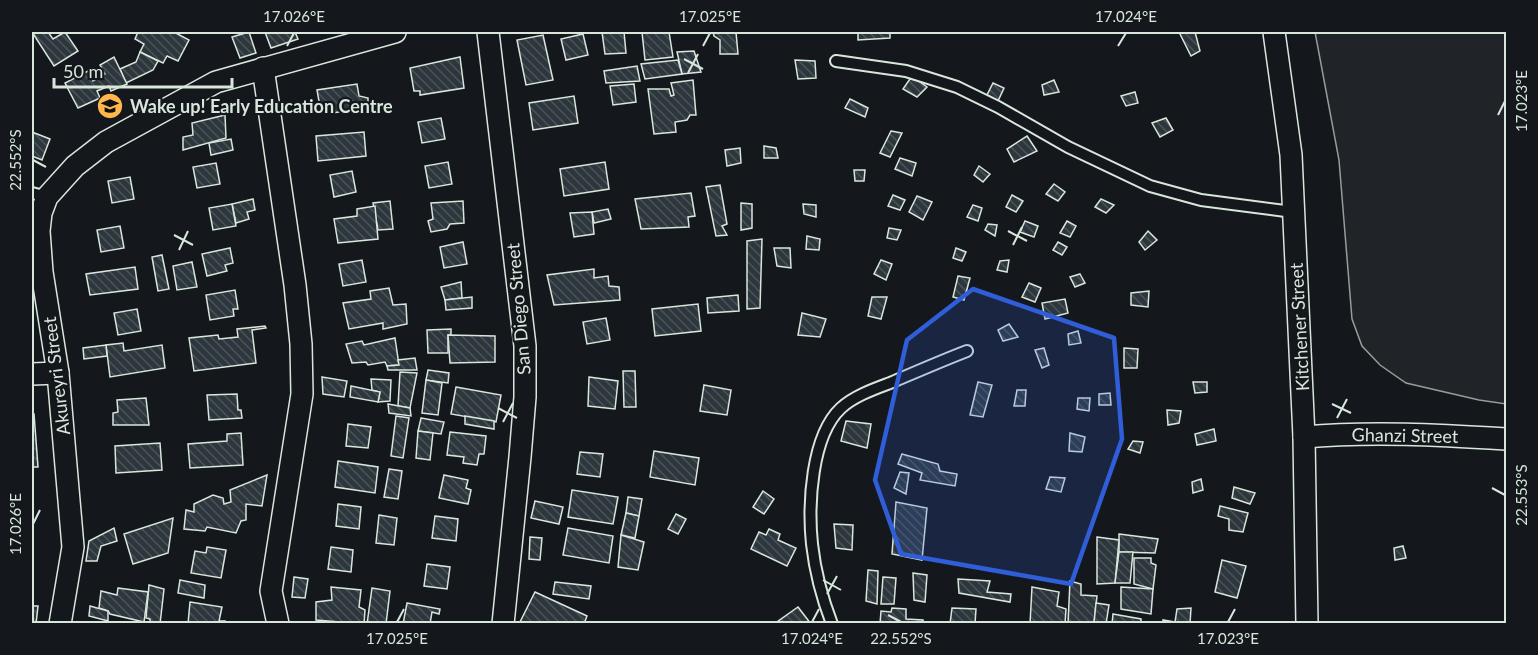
<svg xmlns="http://www.w3.org/2000/svg" width="1538" height="655" font-family="Lato,sans-serif">
<defs>
<pattern id="building-back-hatch" width="6" height="6" patternUnits="userSpaceOnUse" patternTransform="scale(1.5)"><rect width="6" height="6" fill="#2c363c"/><path d="M-1 5l2 2M0 0l6 6M5-1l2 2" fill="none" stroke="#4a5358"/></pattern>
</defs>
<rect width="100%" height="100%" fill="#14181c"/>
<polygon fill="#202428" stroke="#939e99" stroke-width="1.5" points="1315,32 1506,32 1506,404 1479,400 1406,383 1380,365 1362,346 1352,319 1339,160"/>
<g fill="url(#building-back-hatch)" stroke="#d8e6dc" stroke-width="1.5">
<polygon points="32,32 48,32 53,39 65,32 78,51 54,66"/>
<polygon points="138,32 174,32 189,40 178,61 167,56 163,63 140,52 144,44 135,39"/>
<polygon points="249,32 256,53 240,58 232,37"/>
<polygon points="265,32 295,32 298,39 271,48"/>
<polygon points="602,32 624,32 626,53 605,54"/>
<polygon points="642,32 669,32 673,57 645,60"/>
<polygon points="713,32 736,32 738,54 720,54 720,40 714,36"/>
<polygon points="858,32 890,32 890,38 858,40"/>
<polygon points="1179,32 1195,32 1200,51 1191,56"/>
<polygon points="583,34 588,55 566,60 561,39"/>
<polygon points="543,35 553,80 526,85 517,40"/>
<polygon points="694,51 701,72 682,74 677,52"/>
<polygon points="140,52 158,61 153,70 126,83 120,69 136,62"/>
<polygon points="114,57 127,84 111,91 109,86 97,91 100,98 78,108 65,83 88,71 93,81 105,74 100,65"/>
<polygon points="460,57 464,88 420,95 420,91 414,91 410,68"/>
<polygon points="678,60 682,74 645,79 641,64"/>
<polygon points="795,60 815,61 816,78 798,79"/>
<polygon points="637,66 640,81 606,83 604,71"/>
<polygon points="912,76 927,87 917,97 903,89"/>
<polygon points="693,80 696,115 690,115 687,120 675,122 676,132 654,134 648,89 669,89 671,96 674,95 671,83"/>
<polygon points="1054,80 1059,92 1044,95 1042,85"/>
<polygon points="993,83 1004,88 998,101 987,95"/>
<polygon points="357,84 359,96 368,98 368,108 325,114 324,106 320,107 317,90"/>
<polygon points="634,84 636,102 613,105 610,86"/>
<polygon points="1135,92 1138,103 1126,106 1121,96"/>
<polygon points="574,96 578,123 533,130 529,103"/>
<polygon points="850,99 868,108 865,117 845,108"/>
<polygon points="225,115 226,138 183,150 183,137 193,135 192,123"/>
<polygon points="441,118 445,139 422,143 418,122"/>
<polygon points="1166,118 1173,130 1160,137 1152,123"/>
<polygon points="891,131 902,133 890,157 880,153"/>
<polygon points="32,132 50,139 42,160 32,156"/>
<polygon points="364,132 366,156 318,161 316,136"/>
<polygon points="1027,136 1037,151 1014,162 1007,149"/>
<polygon points="231,139 233,150 211,155 209,143"/>
<polygon points="764,146 776,148 778,158 764,158"/>
<polygon points="740,148 741,163 727,166 725,150"/>
<polygon points="900,158 916,163 912,176 895,169"/>
<polygon points="448,162 452,184 429,188 425,166"/>
<polygon points="605,162 609,189 564,196 560,169"/>
<polygon points="216,163 220,184 197,188 193,167"/>
<polygon points="979,166 990,174 983,182 974,175"/>
<polygon points="854,170 865,170 864,181 855,181"/>
<polygon points="352,171 356,192 334,197 330,175"/>
<polygon points="130,177 134,199 112,203 108,181"/>
<polygon points="1054,184 1065,192 1058,201 1046,194"/>
<polygon points="720,185 727,224 722,226 727,235 716,236 706,187"/>
<polygon points="691,193 695,216 688,217 689,227 641,229 635,199"/>
<polygon points="893,195 905,200 900,210 888,206"/>
<polygon points="1012,195 1023,201 1016,212 1006,207"/>
<polygon points="917,196 932,202 923,220 909,212"/>
<polygon points="253,199 255,210 247,212 249,219 236,223 232,204"/>
<polygon points="1101,199 1114,205 1106,213 1095,207"/>
<polygon points="390,201 393,229 378,230 373,203"/>
<polygon points="463,201 464,223 450,224 447,229 431,232 428,221 433,219 431,203"/>
<polygon points="741,203 752,204 752,228 741,230"/>
<polygon points="232,204 236,226 213,230 209,208"/>
<polygon points="803,204 816,205 816,217 804,214"/>
<polygon points="973,205 982,208 978,221 967,217"/>
<polygon points="375,206 378,239 338,243 334,219 357,216 357,209"/>
<polygon points="608,209 611,219 594,223 592,212"/>
<polygon points="592,212 594,234 574,237 570,213"/>
<polygon points="1025,221 1038,226 1034,237 1020,232"/>
<polygon points="1067,221 1076,226 1070,237 1060,233"/>
<polygon points="988,224 997,225 995,236 985,230"/>
<polygon points="120,226 124,248 101,252 97,230"/>
<polygon points="889,228 901,230 897,240 887,238"/>
<polygon points="1148,231 1157,240 1145,250 1139,242"/>
<polygon points="807,236 820,239 819,250 806,249"/>
<polygon points="762,239 760,308 747,309 747,241"/>
<polygon points="463,242 467,264 444,268 440,247"/>
<polygon points="1058,242 1067,247 1062,255 1053,250"/>
<polygon points="230,248 233,263 225,265 227,271 207,276 202,254"/>
<polygon points="774,248 790,248 791,268 777,266"/>
<polygon points="956,248 966,252 962,261 953,258"/>
<polygon points="162,255 169,289 158,291 152,257"/>
<polygon points="362,260 366,282 343,286 339,264"/>
<polygon points="881,260 892,264 886,280 874,274"/>
<polygon points="1009,260 1007,272 997,270 1000,261"/>
<polygon points="192,262 197,287 177,290 173,266"/>
<polygon points="135,267 138,289 90,295 86,274"/>
<polygon points="594,269 594,278 608,276 609,286 619,287 620,300 554,305 547,275"/>
<polygon points="1080,274 1085,283 1075,287 1070,277"/>
<polygon points="958,276 970,278 964,300 953,297"/>
<polygon points="461,282 462,298 445,300 441,287"/>
<polygon points="1029,283 1041,288 1035,302 1022,297"/>
<polygon points="389,288 393,305 406,304 407,324 383,329 383,323 349,329 343,303 371,299 370,291"/>
<polygon points="235,290 238,309 233,309 234,316 210,320 206,295"/>
<polygon points="1149,291 1148,307 1131,305 1131,293"/>
<polygon points="738,295 739,311 708,313 707,298"/>
<polygon points="472,297 472,308 446,310 445,300"/>
<polygon points="872,297 887,297 881,319 868,316"/>
<polygon points="1065,299 1068,313 1045,319 1042,303"/>
<polygon points="698,304 701,331 655,336 652,309"/>
<polygon points="137,309 141,331 118,335 114,313"/>
<polygon points="802,313 826,319 820,337 798,335"/>
<polygon points="606,318 610,340 587,344 583,322"/>
<polygon points="1009,324 1018,337 1003,341 998,330"/>
<polygon points="265,326 266,328 252,330 256,363 194,371 189,338 218,335 219,339 238,337 237,329"/>
<polygon points="451,329 451,335 448,335 448,353 428,353 427,330"/>
<polygon points="1078,331 1081,343 1069,345 1068,334"/>
<polygon points="448,335 495,336 495,362 450,363"/>
<polygon points="395,338 399,365 387,366 385,362 368,365 366,362 352,363 346,344 362,341 364,345"/>
<polygon points="123,343 124,351 162,345 165,368 110,377 106,345"/>
<polygon points="106,345 107,356 84,359 83,348"/>
<polygon points="1044,348 1049,365 1042,368 1035,350"/>
<polygon points="1124,348 1138,349 1137,368 1124,368"/>
<polygon points="415,358 417,370 388,370 387,366 399,365 398,360"/>
<polygon points="428,370 449,373 448,383 426,380"/>
<polygon points="623,371 635,371 636,407 624,407"/>
<polygon points="400,372 417,373 410,408 398,406"/>
<polygon points="322,377 347,381 344,397 323,394"/>
<polygon points="589,377 618,381 615,409 588,406"/>
<polygon points="371,379 391,380 390,401 378,402 380,392 372,390"/>
<polygon points="426,380 442,383 438,415 422,413"/>
<polygon points="978,382 992,385 983,417 970,415"/>
<polygon points="1193,382 1207,382 1207,392 1195,393"/>
<polygon points="704,385 731,390 727,415 700,411"/>
<polygon points="351,386 380,392 378,402 350,397"/>
<polygon points="456,387 501,395 496,422 451,414"/>
<polygon points="1017,390 1026,390 1025,406 1014,406"/>
<polygon points="1110,393 1111,405 1099,405 1099,394"/>
<polygon points="237,394 238,410 241,410 242,418 209,420 207,395"/>
<polygon points="146,398 149,425 113,425 113,413 118,412 117,400"/>
<polygon points="1078,398 1090,398 1089,411 1077,409"/>
<polygon points="388,404 410,408 411,416 389,413"/>
<polygon points="1167,410 1181,411 1179,423 1168,425"/>
<polygon points="32,414 34,414 38,467 32,467"/>
<polygon points="396,416 409,418 403,458 391,456"/>
<polygon points="465,416 494,421 494,429 465,424"/>
<polygon points="421,418 444,422 441,434 418,431"/>
<polygon points="846,421 871,424 867,448 841,441"/>
<polygon points="348,424 371,427 368,448 346,446"/>
<polygon points="1214,429 1216,441 1197,445 1195,434"/>
<polygon points="418,431 433,433 430,460 416,458"/>
<polygon points="450,432 486,436 484,454 479,454 477,465 463,463 464,457 447,455"/>
<polygon points="241,433 243,465 190,468 188,444 227,441 227,434"/>
<polygon points="1070,433 1085,437 1082,452 1069,451"/>
<polygon points="1133,441 1143,442 1140,453 1128,449"/>
<polygon points="160,443 162,470 116,473 115,446"/>
<polygon points="654,451 699,458 695,485 650,477"/>
<polygon points="580,452 603,454 600,477 577,474"/>
<polygon points="902,454 938,464 940,471 957,474 955,486 920,480 922,473 898,464"/>
<polygon points="338,461 378,467 375,493 335,487"/>
<polygon points="389,469 402,471 398,499 384,497"/>
<polygon points="900,472 909,473 906,494 894,488"/>
<polygon points="267,475 262,506 246,504 246,520 241,521 236,533 207,527 205,531 184,529 186,510 194,512 194,504 213,495 223,498 224,504 231,502 230,490"/>
<polygon points="444,475 468,480 466,488 471,490 468,504 439,498"/>
<polygon points="1050,477 1065,478 1061,492 1046,489"/>
<polygon points="1201,479 1203,490 1193,493 1192,482"/>
<polygon points="1234,487 1255,493 1250,504 1232,498"/>
<polygon points="572,490 618,497 613,524 568,517"/>
<polygon points="763,491 774,499 764,514 753,507"/>
<polygon points="628,497 642,499 639,516 626,513"/>
<polygon points="535,501 563,507 559,524 531,518"/>
<polygon points="896,502 927,508 922,560 892,554"/>
<polygon points="338,504 361,507 359,529 336,526"/>
<polygon points="1220,506 1248,513 1243,532 1229,530 1229,519 1218,516"/>
<polygon points="626,513 639,516 635,538 621,535"/>
<polygon points="676,514 686,519 678,534 668,529"/>
<polygon points="379,515 397,518 394,545 376,543"/>
<polygon points="435,516 458,519 456,541 432,538"/>
<polygon points="173,518 168,553 133,564 124,534"/>
<polygon points="834,524 853,525 852,550 836,548"/>
<polygon points="114,528 117,541 101,546 97,561 86,561 89,541"/>
<polygon points="568,528 613,536 609,563 563,555"/>
<polygon points="769,529 780,534 778,540 796,548 787,566 751,549 759,532 766,535"/>
<polygon points="1119,534 1158,539 1155,553 1119,552"/>
<polygon points="621,535 644,542 638,570 618,567"/>
<polygon points="530,537 542,538 540,560 529,559"/>
<polygon points="1097,537 1119,540 1115,583 1097,584"/>
<polygon points="1403,546 1406,558 1395,560 1394,548"/>
<polygon points="207,547 226,550 221,578 191,573 195,551 206,553"/>
<polygon points="331,547 353,550 351,572 328,569"/>
<polygon points="1119,552 1133,552 1130,583 1115,583"/>
<polygon points="1134,558 1151,558 1151,563 1156,565 1153,589 1134,584"/>
<polygon points="1222,560 1246,566 1237,598 1215,592"/>
<polygon points="427,564 450,567 447,589 424,586"/>
<polygon points="868,570 878,571 877,604 866,601"/>
<polygon points="913,573 927,575 925,602 914,600"/>
<polygon points="294,577 308,579 305,598 292,597"/>
<polygon points="883,577 896,578 894,604 881,604"/>
<polygon points="958,579 990,581 987,592 1011,594 1010,602 959,593"/>
<polygon points="180,580 205,585 204,598 178,593"/>
<polygon points="1070,581 1081,584 1081,595 1097,596 1094,623 1068,624"/>
<polygon points="555,582 591,586 589,599 553,594"/>
<polygon points="149,585 164,589 160,624 150,624 150,619 146,618"/>
<polygon points="331,587 361,590 359,607 365,610 364,624 316,620 316,602 332,600"/>
<polygon points="1032,587 1059,592 1057,606 1066,609 1065,624 1030,624"/>
<polygon points="1121,587 1153,589 1151,614 1121,609"/>
<polygon points="118,588 148,592 144,622 110,614 108,611 99,608 101,591 117,595"/>
<polygon points="372,588 390,591 386,624 367,624"/>
<polygon points="535,592 587,616 584,624 520,622"/>
<polygon points="190,602 222,607 219,621 225,621 225,624 188,624"/>
<polygon points="407,603 440,609 439,614 432,612 430,624 403,624"/>
<polygon points="1096,603 1109,605 1106,624 1094,623"/>
<polygon points="32,606 38,606 36,624 32,624"/>
<polygon points="90,606 108,611 108,621 89,616"/>
<polygon points="798,607 811,624 777,622"/>
<polygon points="892,608 906,609 906,619 923,620 923,624 880,624 881,611 891,612"/>
<polygon points="952,608 976,609 975,624 950,624"/>
<polygon points="1191,608 1190,624 1163,624 1163,620 1175,622 1177,609"/>
<polygon points="1113,614 1141,619 1141,624 1112,624"/>
</g>
<g fill="none" stroke-linecap="round" stroke-linejoin="round">
<g stroke="#d8e6dc" stroke-width="14">
<g id="service">
<polyline points="836,61 906,71 957,87 998,107 1068,147 1150,186 1201,200 1293,212"/>
<polyline points="32,193 47,197"/>
<path d="M832,624C822,598 815,571 812,544C808,505 811,436 841,408C854,396 874,389 890,383C916,372 941,361 967,351"/>
</g>
</g>
<g stroke="#d8e6dc" stroke-width="24">
<g id="minor">
<polyline points="488,32 525,346 525,397 520,457 503,624"/>
<polyline points="1274,32 1291,155 1304,437 1307,624"/>
<polyline points="263,68 295,285 301,344 302,394 271,591 278,624"/>
<polyline points="32,374 58,373"/>
<path d="M1304,437C1372,431 1439,435 1506,439"/>
<polyline points="60,624 73,547 58,373 42,272 39,231 41,213 47,197 75,166 106,142 216,82 395,32"/>
</g>
</g>
<use href="#service" stroke="#14181c" stroke-width="10"/>
<use href="#minor" stroke="#14181c" stroke-width="21"/>
</g>
<path fill="#305dd8" fill-opacity="0.2" stroke="#305dd8" stroke-width="4.5" stroke-linejoin="round" d="M973,289L1114,338L1122,439L1071,584L901,554L875,480L907,340Z"/>
<path fill="none" stroke="#d8e6dc" stroke-width="2" d="M287,46L294,33M703,46L710,33M1118,46L1126,33M684,59L703,69M688,73L698,54M1498,115L1505,101M33,160L46,167M1008,231L1027,241M174,235L193,245M1013,245L1022,227M179,250L188,231M1332,404L1351,413M498,408L517,418M1337,418L1347,399M503,422L513,403M1492,488L1505,495M33,524L40,510M823,580L841,590M827,594L837,576M888,615L901,622M397,622L404,609M812,622L819,609M1228,622L1235,609"/>
<defs>
<g id="school-disc" transform="scale(1.35)"><circle r="9.5" fill="#ffb74d" stroke="#14181c"/><path d="M0-5L7-2L0 1L-7-2ZM-4 1L0 2.5L4 1V4Q0 6-4 4Z" fill="#111"/></g>
</defs>
<g fill-rule="evenodd">
<use href="#school-disc" x="110" y="106"/>
</g>
<g text-anchor="middle" dominant-baseline="central" stroke-width="4.5" stroke-linejoin="round" paint-order="stroke">
<g font-size="18" font-weight="bold" fill="#d8e6dc" stroke="#14181c" text-anchor="start">
<text x="130" y="106">Wake up! Early Education Centre</text>
</g>
<g font-size="18" fill="#d8e6dc" stroke="#14181c">
<text transform="translate(518 309) rotate(-95)">San Diego Street</text>
<text transform="translate(1299 327) rotate(-93)">Kitchener Street</text>
<text transform="translate(56 376) rotate(-97)">Akureyri Street</text>
<text transform="translate(1405 435) rotate(1)">Ghanzi Street</text>
</g>
</g>
<rect width="1538" height="655" fill="none" stroke="#14181c" stroke-width="66"/>
<path d="M54 78v9h178v-9" fill="none" stroke="#d8e6dc" stroke-width="3"/>
<text x="63" y="78" font-size="18" fill="#d8e6dc" stroke="#14181c" stroke-width="4.5" paint-order="stroke">50 m</text>
<rect x="33" y="33" width="1472" height="589" fill="none" stroke="#d8e6dc" stroke-width="2"/>
<g font-size="15" text-anchor="middle" fill="#d8e6dc">
<text x="294" y="22">17.026°E</text>
<text x="710" y="22">17.025°E</text>
<text x="1126" y="22">17.024°E</text>
<text transform="translate(1522 101) rotate(-90)" y="5">17.023°E</text>
<text transform="translate(16 160) rotate(-90)" y="5">22.552°S</text>
<text transform="translate(1522 495) rotate(-90)" y="5">22.553°S</text>
<text transform="translate(16 524) rotate(-90)" y="5">17.026°E</text>
<text x="397" y="644">17.025°E</text>
<text x="812" y="644">17.024°E</text>
<text x="901" y="644">22.552°S</text>
<text x="1228" y="644">17.023°E</text>
</g>
</svg>
